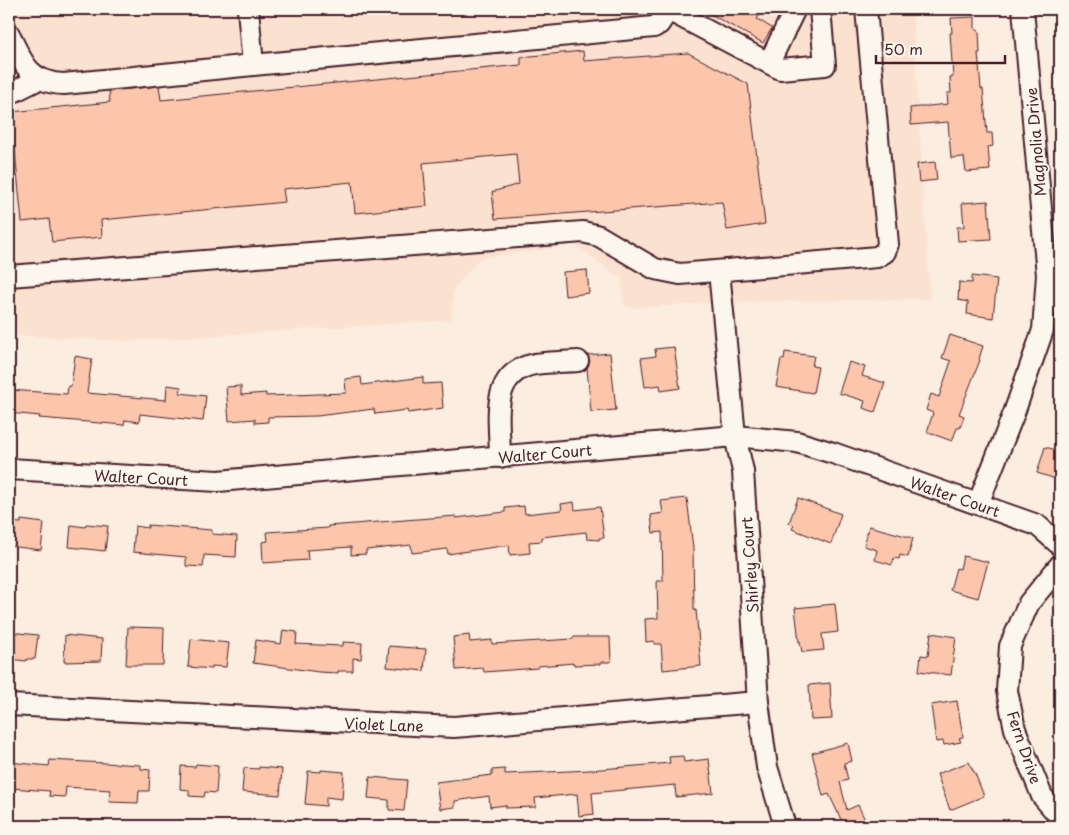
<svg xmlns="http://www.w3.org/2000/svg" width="1069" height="835" font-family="'Playpen Sans',sans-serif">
<rect width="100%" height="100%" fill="#fbeddf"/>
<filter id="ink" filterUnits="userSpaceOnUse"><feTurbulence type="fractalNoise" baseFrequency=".02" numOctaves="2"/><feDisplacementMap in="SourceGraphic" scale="10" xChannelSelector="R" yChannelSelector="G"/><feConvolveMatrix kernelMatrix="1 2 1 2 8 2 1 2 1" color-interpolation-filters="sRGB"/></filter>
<g filter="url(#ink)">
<polygon fill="#fbe1d0" points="9,9 912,9 930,299 722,302 633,308 624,306 622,279 576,245 480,258 454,288 451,320 128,341 9,335"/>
<g fill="#fbc6ac" stroke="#4a1f2b">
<polygon points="701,9 763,9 757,19 772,28 763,43"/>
<polygon points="975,17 975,29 979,31 980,53 978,53 981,89 983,89 987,133 992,133 993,146 988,147 990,170 966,172 964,157 951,158 948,122 911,125 910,108 948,104 947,93 951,93 950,77 953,77 950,33 952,33 951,18"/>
<polygon points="583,51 584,61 688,53 748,84 765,224 727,230 722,202 495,219 492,192 519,184 516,154 423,163 427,206 355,213 352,182 283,189 285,202 101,220 102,237 52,242 49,219 22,222 11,112 110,102 109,91 159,86 161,100 521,65 521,57"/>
<polygon points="935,162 937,180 919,182 917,164"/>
<polygon points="988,201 991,239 958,241 957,227 964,227 962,203"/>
<polygon points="587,270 589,293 565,296 563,272"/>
<polygon points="972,276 997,279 993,318 967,314 968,302 958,300 959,282 972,283"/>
<polygon points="950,335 983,346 979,359 980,360 959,414 964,416 960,428 957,428 952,441 927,432 933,413 926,410 931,394 939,397 951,361 942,358"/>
<polygon points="674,347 680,388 661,391 660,385 645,387 641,358 656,356 655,349"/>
<polygon points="785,352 814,356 812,366 818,367 813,393 776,387 781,359 784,360"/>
<polygon points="610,353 616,410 591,412 587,368 590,361 588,355"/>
<polygon points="75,356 92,359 87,393 166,400 167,385 181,387 180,393 206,396 203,421 140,414 139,422 125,420 124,425 39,418 40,416 9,413 9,390 67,394 68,386 71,386"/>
<polygon points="849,362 865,367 862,376 885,383 875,412 863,408 865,401 839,393"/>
<polygon points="361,377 362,385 423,377 423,384 441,383 443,408 408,413 407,410 375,414 374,409 317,416 268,417 268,422 255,423 255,419 229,421 226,387 241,386 241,395 266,393 266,396 346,393 345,379"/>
<polygon points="1045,447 1060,451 1060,478 1057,477 1056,479 1037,473"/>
<polygon points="687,498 693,548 694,610 696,610 701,666 663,670 661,644 654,644 654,641 646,642 645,619 658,618 657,581 663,581 662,532 653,533 651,515 663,513 661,501"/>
<polygon points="798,498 841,514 831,544 792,529 794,525 789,523"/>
<polygon points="574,502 575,510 600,507 604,538 599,538 599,540 587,539 586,532 542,537 542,541 529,542 530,553 510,555 509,545 448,554 447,549 412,553 411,545 366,550 366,554 351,555 351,547 307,550 308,560 263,563 262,542 268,541 267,532 328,528 328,526 456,516 456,518 505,512 505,508 524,506 525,514 562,510 561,504"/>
<polygon points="21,520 44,523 41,550 9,546 10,522 21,523"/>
<polygon points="86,524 108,526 105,551 69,547 71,525 85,527"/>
<polygon points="148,525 212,530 212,534 237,536 236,557 204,555 203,567 186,566 186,557 133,552 135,526 148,528"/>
<polygon points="869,526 913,538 908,557 900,555 899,559 894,558 892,565 875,560 877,550 864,546"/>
<polygon points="963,556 988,562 978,598 950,590 956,568 960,569"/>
<polygon points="835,604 838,632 822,634 824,650 802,652 800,641 799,642 795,608"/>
<polygon points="128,627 164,628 163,665 126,665"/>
<polygon points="283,630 297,632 296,644 343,646 343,642 362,643 361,659 353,658 353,671 338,671 338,673 319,672 253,663 256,640 281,644"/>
<polygon points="9,632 38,635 35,659 27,659 26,661 9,659"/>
<polygon points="931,633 956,637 951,675 919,671 921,655 928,656"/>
<polygon points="65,635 102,639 101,661 64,662"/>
<polygon points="469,635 470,642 492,640 492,644 573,639 573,637 610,637 611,662 601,662 601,664 574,665 574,663 538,666 538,668 484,672 483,668 456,670 453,637"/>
<polygon points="191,639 229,643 226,667 212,666 212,669 188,667"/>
<polygon points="389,646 426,649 424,671 387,667"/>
<polygon points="830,683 832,719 811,720 809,685"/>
<polygon points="957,701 963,737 959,738 961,742 944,745 943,741 936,742 931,705"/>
<polygon points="848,743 852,761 844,763 848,780 840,782 847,810 858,805 868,826 844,826 829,794 823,796 812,753"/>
<polygon points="683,756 684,762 709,759 713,793 676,797 675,785 592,793 594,814 579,816 577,794 535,798 536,807 506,808 506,805 490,807 489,796 455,801 455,807 440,809 436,782 492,775 492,770 505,769 505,774 590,770 670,763 669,757"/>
<polygon points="50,760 141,765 141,769 150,770 149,791 139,791 138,803 109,802 110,790 66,787 65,797 49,796 50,791 11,788 11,786 9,785 9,762 49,766"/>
<polygon points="969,762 973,771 974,771 984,796 950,810 937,774"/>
<polygon points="196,764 218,766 216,793 205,792 204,797 189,796 189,790 180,789 181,766 195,767"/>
<polygon points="259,767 282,769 280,795 242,792 244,768 259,769"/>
<polygon points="321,770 344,772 342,799 326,797 326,806 305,804 308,771 321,772"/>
<polygon points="370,777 407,780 404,811 389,810 389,800 368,798"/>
</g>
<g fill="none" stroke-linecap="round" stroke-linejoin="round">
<g stroke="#4a1f2b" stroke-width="24">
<g id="minor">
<polyline points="668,10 780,69 825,65 820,9"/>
<path d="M9,34C22,62 29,83 64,84L253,65L248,9"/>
<polyline points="769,63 795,9"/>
<polyline points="253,65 654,27 659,24 669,9"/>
<polyline points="9,94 39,79"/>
<polyline points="719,271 735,436 743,471 758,702 767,767 785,826"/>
<polyline points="9,276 583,232 599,236 655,269 680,274 877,257 885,252 888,244 866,9"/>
<path d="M500,457C500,421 488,373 535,364C549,362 564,362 578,361"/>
<polyline points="9,469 218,481 735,436 797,442 833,453 1037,525 1060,545"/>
<polyline points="978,504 1014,413 1043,330 1047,275 1023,9"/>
<polyline points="1060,565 1029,603 1010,646 1007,691 1015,729 1042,796 1060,817"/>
<polyline points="9,705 454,727 758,702"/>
</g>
</g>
<use href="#minor" stroke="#fbf7ec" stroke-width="20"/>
</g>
</g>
<g text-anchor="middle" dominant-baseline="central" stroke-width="4" stroke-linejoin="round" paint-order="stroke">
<g font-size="15" fill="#4a1f2b" stroke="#fbf7ec">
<text transform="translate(1035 142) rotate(-95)">Magnolia Drive</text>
<text transform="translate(545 453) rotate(-5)">Walter Court</text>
<text transform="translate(141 477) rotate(3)">Walter Court</text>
<text transform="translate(955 496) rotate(19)">Walter Court</text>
<text transform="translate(749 565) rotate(-94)">Shirley Court</text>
<text transform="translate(384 724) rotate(2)">Violet Lane</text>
<text transform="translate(1025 747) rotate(71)">Fern Drive</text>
</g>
</g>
<rect width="1069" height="835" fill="none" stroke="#fbf7ec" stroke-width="30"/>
<rect x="15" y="15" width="1039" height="805" fill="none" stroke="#4a1f2b" stroke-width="2" filter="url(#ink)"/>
<path d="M876 55v8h129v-8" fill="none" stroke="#4a1f2b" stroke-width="2.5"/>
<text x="884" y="55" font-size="15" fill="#4a1f2b" stroke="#fbf7ec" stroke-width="4" paint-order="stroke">50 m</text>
</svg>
